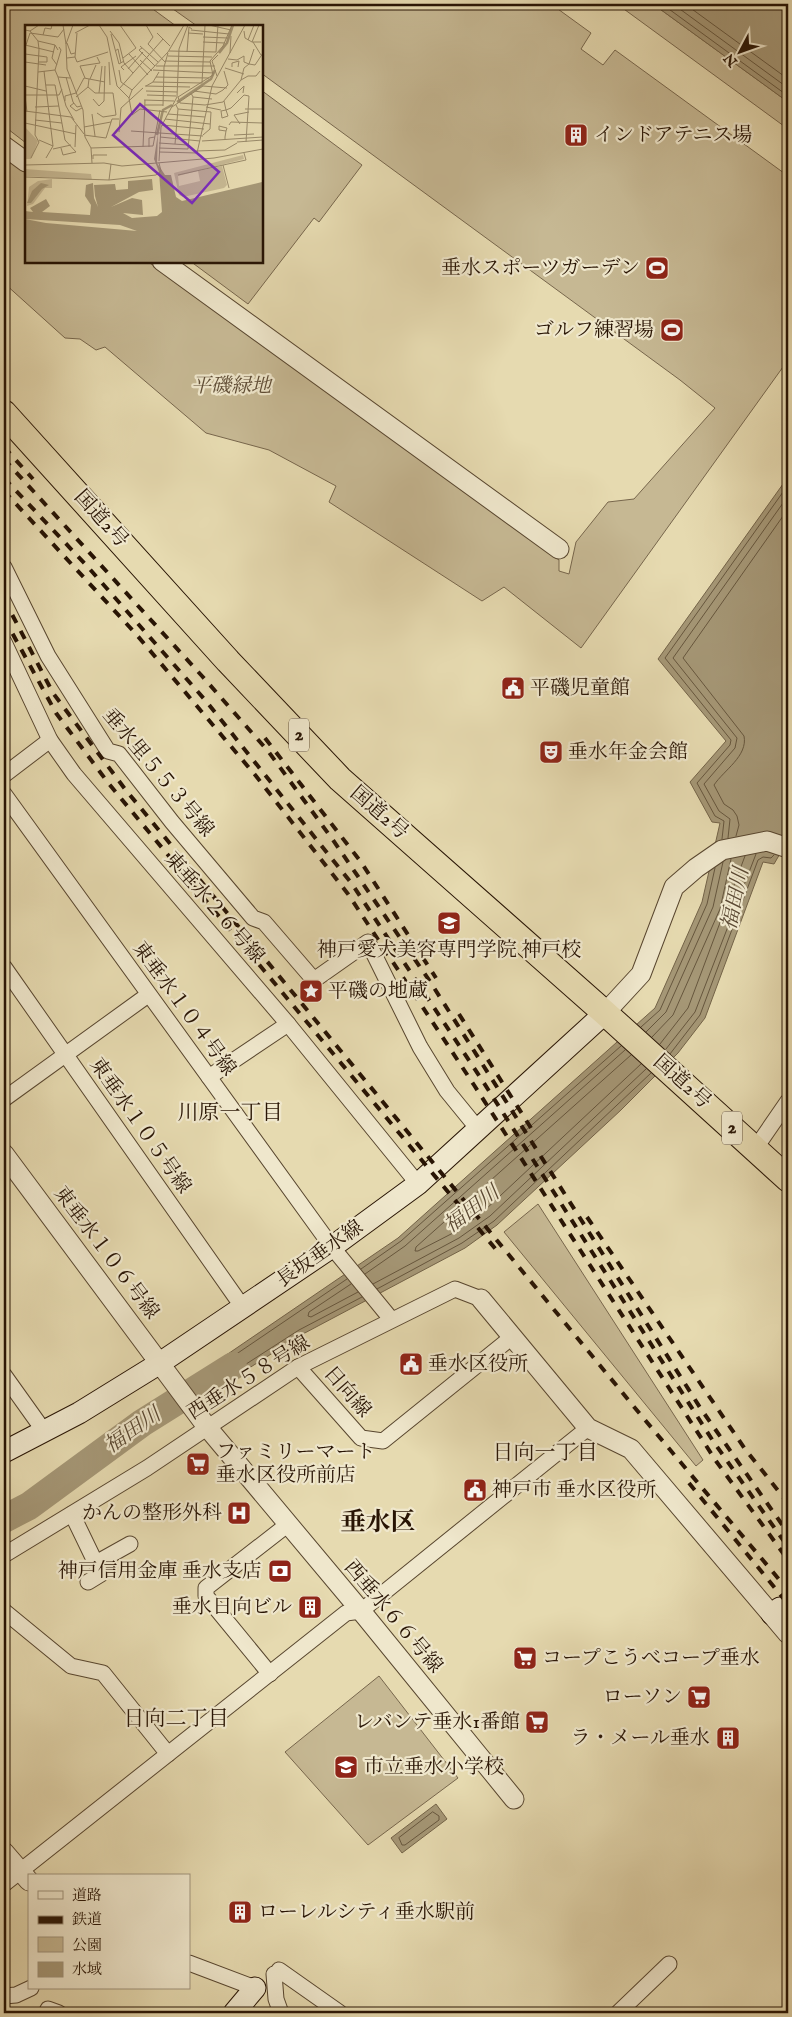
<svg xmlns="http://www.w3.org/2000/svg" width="792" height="2017" font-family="'IM FELL English','Noto Serif JP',serif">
<rect width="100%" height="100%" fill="#e6dab0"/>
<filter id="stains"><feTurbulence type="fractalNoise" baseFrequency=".004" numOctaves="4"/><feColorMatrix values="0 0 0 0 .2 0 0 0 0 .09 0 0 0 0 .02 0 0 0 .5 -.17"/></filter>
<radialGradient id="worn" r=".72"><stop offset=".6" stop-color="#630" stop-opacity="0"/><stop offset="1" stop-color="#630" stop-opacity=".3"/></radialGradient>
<g fill="#c6b893" stroke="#77664c">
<polygon points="4,4 146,4 176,26 26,26 26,143 4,126"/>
<polygon points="166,4 551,4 591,33 581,49 603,65 615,50 788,176 788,360 581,648 504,587 482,601 329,502 336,486 269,450 206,433 105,347 96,350 80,339 65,338 4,283 4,157 26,173 26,261 147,261 559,560 559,571 569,574 576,542 608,502 634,499 715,408 680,380 261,73 261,26 197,26"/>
<polygon points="617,4 653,4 788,102 788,129"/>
<polygon points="261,90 362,165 319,222 314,218 248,304 190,261 261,261"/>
<polygon points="538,1204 703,1460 696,1466 504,1232"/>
<polygon points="379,1676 458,1778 368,1845 285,1752"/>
</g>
<g fill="#a59776" stroke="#736348">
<polygon points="653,4 788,4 788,102"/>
<polygon points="788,477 788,840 774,864 763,862 705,1018 678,1053 621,1110 497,1225 465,1248 301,1335 210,1393 194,1377 398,1238 655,1008 702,902 720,823 712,822 690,782 726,741 658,659"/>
<polygon points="436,1804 447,1819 402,1853 391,1838"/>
</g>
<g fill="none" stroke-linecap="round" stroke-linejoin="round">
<g stroke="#66563d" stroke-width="1">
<polyline points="662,4 788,96"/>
<polyline points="673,4 788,88"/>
<polyline points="685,4 788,79"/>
<path d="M736,836L739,825L737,816L733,810L724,804L714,785C724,770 748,756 744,736L683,658L788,509"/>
<polyline points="728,838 730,819 719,811 704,784 735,748 737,738 673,658 788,496"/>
<polyline points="722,839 724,821 715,816 697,783 730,745 731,740 665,658 788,485"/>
<polyline points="641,1027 660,1010 707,904 715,868"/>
<polyline points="646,1032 666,1012 713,907 723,862"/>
<polyline points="652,1037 673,1015 720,909 731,859"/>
<polyline points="660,1044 688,1008 745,856"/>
<polyline points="666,1049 695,1012 756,854"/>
<polyline points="670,1054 700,1015 758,860 763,857 771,858 774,855"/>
<polyline points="631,1055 416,1247 415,1251 418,1251 455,1232 485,1210 641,1064"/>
<polyline points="361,1269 401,1241 621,1046"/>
<polyline points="365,1274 405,1246 625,1050"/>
<polyline points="347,1279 204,1376 204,1380 212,1386 299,1330 362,1297"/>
<polyline points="351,1284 309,1312 308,1316 311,1317 358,1292"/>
<polyline points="373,1284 459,1238 490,1216 646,1069"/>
<polyline points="377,1289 462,1243 494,1221 651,1073"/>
<polygon points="433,1812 439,1816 439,1820 405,1845 402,1845 399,1838"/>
</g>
<polyline stroke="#a59776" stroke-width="28" points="4,1519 29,1506 142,1423 233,1366"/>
<g stroke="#58462f" stroke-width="17">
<g id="minor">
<polyline points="4,567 48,656 108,751 119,754 172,822 253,918 264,922 314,980 368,942 420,1047 447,1091 478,1129"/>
<polyline points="4,642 50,740 74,774 288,1024 418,1184"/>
<polyline points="4,775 50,740"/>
<polyline points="4,794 332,1247 391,1319"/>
<polyline points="4,967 244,1309"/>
<polyline points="209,1077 288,1024"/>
<polyline points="4,1099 148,995"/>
<polyline points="755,1149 788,1101"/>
<polyline points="298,1367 361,1438 383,1441 512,1337"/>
<polyline points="4,1375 44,1431"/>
<polyline points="72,1514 101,1574 88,1582"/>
<polyline points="4,1555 147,1468 298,1367 455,1289 481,1299"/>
<polyline points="96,1563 130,1544"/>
<polyline points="4,1611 71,1666 103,1673 168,1754"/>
<polyline points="270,1674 206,1596 206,1588 287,1525"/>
<polyline points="4,1884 346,1613 361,1611 588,1428"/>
<polyline points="189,1963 255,1988"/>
<polyline points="279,1970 340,2013"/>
<polyline points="274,1974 276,1999 281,2013"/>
<polyline points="4,1996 16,1995 31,1988"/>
<polyline points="46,2013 48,2009 59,2013"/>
<polyline points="618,2013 669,1964"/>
</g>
</g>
<g stroke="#58462f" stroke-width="21">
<g id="tertiary">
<polyline points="4,146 26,162"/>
<polyline points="162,261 559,549"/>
<polyline points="605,1013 641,974 674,887 696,868 722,850 767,841 788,848"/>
<polyline points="4,1154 207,1427 361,1611 514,1799"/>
<polyline points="481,1299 588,1428 631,1449 788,1634"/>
<polyline points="4,1852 29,1881"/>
</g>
</g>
<g stroke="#281404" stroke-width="23">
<g id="secondary">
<polyline points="4,1452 79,1413 160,1363 332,1247 418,1184 605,1013"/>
<polyline points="772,1614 780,1608"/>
<polyline points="234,2013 255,1988"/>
</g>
</g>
<g stroke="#281404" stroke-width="27">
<polyline id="trunk" points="4,413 228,661 340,779 605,1013 788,1179"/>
</g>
<use href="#minor" stroke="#efe7cc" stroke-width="15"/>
<use href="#tertiary" stroke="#efe7cc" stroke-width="19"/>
<use href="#secondary" stroke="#efe7cc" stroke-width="21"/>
<use href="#trunk" stroke="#e6dab0" stroke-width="25"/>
<g stroke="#281404" stroke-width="4" stroke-dasharray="9 9" stroke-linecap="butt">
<polyline points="4,447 33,479"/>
<polyline points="4,459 202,676 268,751 333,840 431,983 701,1409 788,1533"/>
<polyline points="4,478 87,566 206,701 352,884 482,1080 713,1441 788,1547"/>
<polyline points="4,491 136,634 256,776 348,894 474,1085 716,1461 788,1560"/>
<polyline points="4,599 53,693 125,789 640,1414 788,1590"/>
<polyline points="4,618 56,713 109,784 498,1252"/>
<polyline points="265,738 361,862 436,978"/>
<polyline points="459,1014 531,1128"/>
<polyline points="587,1217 745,1449 788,1503"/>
<polyline points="689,1483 788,1604"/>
</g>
</g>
<defs>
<g id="building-square" transform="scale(1.25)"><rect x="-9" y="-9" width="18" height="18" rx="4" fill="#8f2418" stroke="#efe7cc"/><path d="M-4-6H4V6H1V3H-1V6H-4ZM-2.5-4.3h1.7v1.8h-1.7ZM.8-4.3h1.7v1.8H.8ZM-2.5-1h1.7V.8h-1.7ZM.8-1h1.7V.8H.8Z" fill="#fff"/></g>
<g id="stadium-square" transform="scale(1.25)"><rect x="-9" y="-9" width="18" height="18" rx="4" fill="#8f2418" stroke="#efe7cc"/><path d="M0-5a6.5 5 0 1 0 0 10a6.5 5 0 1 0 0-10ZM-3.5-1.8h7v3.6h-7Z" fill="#fff"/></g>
<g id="civic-square" transform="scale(1.25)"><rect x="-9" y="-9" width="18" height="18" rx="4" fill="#8f2418" stroke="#efe7cc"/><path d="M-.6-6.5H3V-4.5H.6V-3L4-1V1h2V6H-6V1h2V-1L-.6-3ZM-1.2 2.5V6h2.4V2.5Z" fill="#fff"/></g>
<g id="theatre-square" transform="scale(1.25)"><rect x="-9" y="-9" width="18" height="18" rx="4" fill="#8f2418" stroke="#efe7cc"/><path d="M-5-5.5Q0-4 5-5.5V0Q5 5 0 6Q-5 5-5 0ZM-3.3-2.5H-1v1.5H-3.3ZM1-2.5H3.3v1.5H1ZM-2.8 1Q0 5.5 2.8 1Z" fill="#fff"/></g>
<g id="school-square" transform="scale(1.25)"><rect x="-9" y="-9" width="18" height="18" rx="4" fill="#8f2418" stroke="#efe7cc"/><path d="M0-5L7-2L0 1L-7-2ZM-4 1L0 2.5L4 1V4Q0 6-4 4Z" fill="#fff"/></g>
<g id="sight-square" transform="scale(1.25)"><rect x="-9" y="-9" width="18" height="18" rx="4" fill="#8f2418" stroke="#efe7cc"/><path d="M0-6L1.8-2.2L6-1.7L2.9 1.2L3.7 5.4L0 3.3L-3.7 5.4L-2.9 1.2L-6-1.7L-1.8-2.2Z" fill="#fff"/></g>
<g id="supermarket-square" transform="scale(1.25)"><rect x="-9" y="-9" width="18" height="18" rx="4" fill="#8f2418" stroke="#efe7cc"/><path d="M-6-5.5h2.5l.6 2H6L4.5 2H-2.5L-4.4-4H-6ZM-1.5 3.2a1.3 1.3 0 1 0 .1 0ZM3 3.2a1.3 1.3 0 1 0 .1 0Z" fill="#fff"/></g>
<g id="hospital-square" transform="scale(1.25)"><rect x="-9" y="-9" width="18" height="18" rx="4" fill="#8f2418" stroke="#efe7cc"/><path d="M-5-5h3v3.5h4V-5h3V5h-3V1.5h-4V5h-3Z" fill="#fff"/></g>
<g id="bank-square" transform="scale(1.25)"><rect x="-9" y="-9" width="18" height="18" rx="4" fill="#8f2418" stroke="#efe7cc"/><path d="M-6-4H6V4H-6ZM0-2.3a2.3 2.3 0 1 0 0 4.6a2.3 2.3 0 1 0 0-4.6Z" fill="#fff"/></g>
</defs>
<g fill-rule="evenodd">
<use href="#building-square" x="576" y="135"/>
<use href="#stadium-square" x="657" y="268"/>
<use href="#stadium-square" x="672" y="330"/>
<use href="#civic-square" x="513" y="688"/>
<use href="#theatre-square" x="551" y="752"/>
<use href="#school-square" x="449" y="923"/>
<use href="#sight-square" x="311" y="991"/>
<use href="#civic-square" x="411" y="1364"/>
<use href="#supermarket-square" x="198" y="1464"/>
<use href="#civic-square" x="475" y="1490"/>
<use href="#hospital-square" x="239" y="1513"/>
<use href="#bank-square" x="280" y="1571"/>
<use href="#building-square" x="310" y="1607"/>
<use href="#supermarket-square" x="525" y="1658"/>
<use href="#supermarket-square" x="699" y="1697"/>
<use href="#supermarket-square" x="537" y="1722"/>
<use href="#building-square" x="728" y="1738"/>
<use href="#school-square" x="346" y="1767"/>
<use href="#building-square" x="240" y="1912"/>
</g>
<g text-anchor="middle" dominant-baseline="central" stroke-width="4.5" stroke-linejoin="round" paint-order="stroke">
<g fill="#efe7cc" stroke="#645340" stroke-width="1">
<rect x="289" y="718.5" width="20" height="33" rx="4"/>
<rect x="722" y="1111.5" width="20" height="33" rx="4"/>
</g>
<g font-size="19" font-weight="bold" fill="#281404">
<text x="299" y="735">2</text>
<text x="732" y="1128">2</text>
</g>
<g font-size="20" fill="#281404" stroke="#efe7cc" text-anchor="start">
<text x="594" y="135">インドアテニス場</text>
<text x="640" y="268" text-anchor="end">垂水スポーツガーデン</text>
<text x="654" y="330" text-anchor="end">ゴルフ練習場</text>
<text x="530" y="688">平磯児童館</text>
<text x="568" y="752">垂水年金会館</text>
<text x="449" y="950" text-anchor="middle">神戸愛犬美容専門学院 神戸校</text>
<text x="328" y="991">平磯の地蔵</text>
<text x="428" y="1364">垂水区役所</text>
<text x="216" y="1452">ファミリーマート<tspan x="216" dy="23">垂水区役所前店</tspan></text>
<text x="492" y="1490">神戸市 垂水区役所</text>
<text x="222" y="1513" text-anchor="end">かんの整形外科</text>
<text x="262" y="1571" text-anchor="end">神戸信用金庫 垂水支店</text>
<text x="292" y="1607" text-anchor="end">垂水日向ビル</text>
<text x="542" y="1658">コープこうべコープ垂水</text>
<text x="682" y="1697" text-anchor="end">ローソン</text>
<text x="520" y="1722" text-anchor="end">レバンテ垂水1番館</text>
<text x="710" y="1738" text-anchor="end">ラ・メール垂水</text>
<text x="364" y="1767">市立垂水小学校</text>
<text x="258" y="1912">ローレルシティ垂水駅前</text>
</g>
<g font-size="20" font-style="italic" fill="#5f4d36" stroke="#efe7cc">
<text x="231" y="386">平磯緑地</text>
</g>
<g font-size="20" fill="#281404" stroke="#efe7cc">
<text transform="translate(101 519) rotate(48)">国道2号</text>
<text transform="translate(158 773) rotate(50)">垂水里５５３号線</text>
<text transform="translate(379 813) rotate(41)">国道2号</text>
<text transform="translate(214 908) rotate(49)">東垂水２６号線</text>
<text transform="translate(184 1009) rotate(54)">東垂水１０４号線</text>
<text transform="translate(682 1082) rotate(42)">国道2号</text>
<text transform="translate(140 1126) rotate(55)">東垂水１０５号線</text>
<text transform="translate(106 1253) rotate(53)">東垂水１０６号線</text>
<text transform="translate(320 1254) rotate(-35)">長坂垂水線</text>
<text transform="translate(249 1378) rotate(-32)">西垂水５８号線</text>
<text transform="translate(347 1392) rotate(49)">日向線</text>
<text transform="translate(393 1617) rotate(50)">西垂水６６号線</text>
</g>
<g font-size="21" font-style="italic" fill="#5a4832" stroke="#efe7cc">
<text transform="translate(736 899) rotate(-78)">福田川</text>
<text transform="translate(472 1210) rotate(-37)">福田川</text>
<text transform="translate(133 1431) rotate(-35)">福田川</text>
</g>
<g font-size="21" fill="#281404" stroke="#efe7cc">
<text x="230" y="1113">川原一丁目</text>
<text x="545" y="1453">日向一丁目</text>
<text x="176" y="1719">日向二丁目</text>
</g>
<g font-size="25" font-weight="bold" fill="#281404" stroke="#efe7cc">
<text x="378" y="1523">垂水区</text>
</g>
</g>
<g transform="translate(25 25)">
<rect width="238" height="238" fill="#e6dab0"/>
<path d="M0,102L13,116L6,134H0ZM218,130L219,134L153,151L154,161L175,156L173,146L197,141L202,160L199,163L158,172L154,170L149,148ZM0,144L66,149L67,155L0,151ZM27,154V163H20L8,179L2,181L4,162L13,156Z" fill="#c6b893"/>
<path d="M133,108L132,138L140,150H146L151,172L157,176L237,157V237H0V186L8,187L5,183L21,174L25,181L17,187L65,190L66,180L60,171L61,160L68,158L69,173L73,182L70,171L78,170L70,171L69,160L90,159L91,165L103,164V156L127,154L128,165L114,167L86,182L107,173L117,175L118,190L98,188L107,193L132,191L137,187L134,147L129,134ZM16,158L24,160L17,164L6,178H2L7,166Z" fill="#a59776"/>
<path d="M0,194L95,200L112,206L21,198Z" fill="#e6dab0"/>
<path fill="none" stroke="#a59776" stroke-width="2.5" d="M194,28L202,18L208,0M152,77L186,54L190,45M132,110L138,85L147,80"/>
<path fill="none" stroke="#9a8b6b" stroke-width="1" d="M38,0L41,19M48,0L41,19L42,44L58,85L60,112L66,123L67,138M74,0L82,12L92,61L104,73M95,0L111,23L98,33M121,0L128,12L123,19L140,37M184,0L206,5M234,0L227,17H236M0,5L5,6L14,0M166,5L204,9M5,6L13,16L14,24L10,110L14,117L6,133M85,6L94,18L99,38L108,48M219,6L220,13L227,17M50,8L65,0M132,8L145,21M163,8L178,9M86,9L94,39L99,36M18,10L20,3L26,4L27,0M178,12L203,13M223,15L229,0M13,16L30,20L33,25M178,17L200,18M228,17L236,30M42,18L46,29L50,28M0,20L29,27M1,20L5,8L33,12L39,4M30,20L27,33L32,40M115,21L133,37M117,23L114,25L130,41M90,26L93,24L96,38M144,26L191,27M162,27L164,2L167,4M191,27L193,0M205,28L206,11M0,29L22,32V37H13M104,29L123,50M143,31L187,32M50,32L52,8M42,33L50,32L52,37L83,27M203,34L212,35L219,31V37L224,39L229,24M115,35L127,46M140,36L185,37M0,37L21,40M84,37L85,60M131,41H190M207,42V38L214,36L213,42M200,43L219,49M103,44L118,27M30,45L36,25L34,22M94,45L96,57L107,65M99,45L96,42L111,31M128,45L189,48M19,46L28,121L21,133M13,47L30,45L33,52L45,53M192,51L187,36L193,30M33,52L41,81L49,95M41,52L48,77L52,82L56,81M131,52L184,53M60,53L55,41L75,38L72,32M64,54L63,62L70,68M65,54L71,40M216,55L219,43L224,39L230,40L238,28M128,57L177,58L180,0M21,60H30L40,115L51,127L38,130L36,123M0,61L21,66M120,61L165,62M121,61L128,57L134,47M94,64L138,14M121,66L152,67M169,66L191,69L198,65L203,60L199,46M70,68H88L91,90M74,68L77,41M166,68L168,72L187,74M212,68L219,61L218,68M0,70H34L37,64M122,70L151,71M0,71L2,87M51,72L63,62M153,72L155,78L180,80L198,77L216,55L223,51H231L235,46M153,72L188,50L185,36L198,21L207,0M68,74L74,81L79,76L80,41M119,75L149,76M40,76V71L51,68L59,53L80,57M199,76L201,85L203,91L197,93L196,86L201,85L206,83L219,70L224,71L221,117M49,78L45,81L51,86L57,83M120,80H138M151,80L153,84L186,87L185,104L178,110M138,81L139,42L143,28M10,82L34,81M147,82L178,61L202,63M181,82L196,85M220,84H238M0,86L46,92L59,109M72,88L78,92L91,90M67,89L70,111M143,89L180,92M107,90L115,84L142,87M107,90L104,73L107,65L143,27L159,0M140,94L185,99M10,95L37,98M0,98L51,109M215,99L209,90L224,87M137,100L179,104M204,100L206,97L238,98M59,102L86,97M106,106L178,111M94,107L96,83L118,63M59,110L81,113L87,94H94M209,110L229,109M135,112L175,116M14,115L28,121M200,115V112L201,106L202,103L194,101V105L201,106M177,116L238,112M212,117L238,115M134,118L163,120M150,119L153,84M50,122L51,100M118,122L120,75M124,122V113L130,112M66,123L128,121L135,85M134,123L163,124M28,124L46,120M163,124L168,72M171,126L200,125L212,118M134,127L172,128L187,61L220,0M68,134V130H82M134,136L136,102L152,72L154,24L163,0M0,140L79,138L97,141L189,133L238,124M198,140L204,163M153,150L221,135L219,128M0,152L84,155L131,150L136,146L134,138M84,155L86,139"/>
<path fill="#7b2cbf" fill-opacity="0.15" stroke="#7b2cbf" stroke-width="2.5" d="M115,79L194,147L167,178L88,110Z"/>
<rect width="238" height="238" fill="none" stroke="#281404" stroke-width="2.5"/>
</g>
<rect width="792" height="2017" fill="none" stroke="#e6dab0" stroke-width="20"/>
<rect x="5" y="5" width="782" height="2007" fill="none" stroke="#281404" stroke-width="2.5"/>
<rect x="10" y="10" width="772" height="1997" fill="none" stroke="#281404"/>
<rect x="28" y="1874" width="162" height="115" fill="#efe7cc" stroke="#9f937c"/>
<rect x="38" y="1891" width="25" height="8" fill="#efe7cc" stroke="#9f937c"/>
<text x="72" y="1900" font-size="15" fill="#281404">道路</text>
<rect x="38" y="1916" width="25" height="8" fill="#281404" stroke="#9f937c"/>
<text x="72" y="1924" font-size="15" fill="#281404">鉄道</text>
<rect x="38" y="1937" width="25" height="15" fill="#c6b893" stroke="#9f937c"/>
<text x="72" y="1950" font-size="15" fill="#281404">公園</text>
<rect x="38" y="1962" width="25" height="15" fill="#a59776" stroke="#9f937c"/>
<text x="72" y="1974" font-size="15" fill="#281404">水域</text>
<g transform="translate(740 52) rotate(229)" stroke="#efe7cc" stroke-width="4" paint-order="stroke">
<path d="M0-4L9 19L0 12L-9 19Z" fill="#281404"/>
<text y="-8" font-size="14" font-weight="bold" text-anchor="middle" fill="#281404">N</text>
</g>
<rect width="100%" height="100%" filter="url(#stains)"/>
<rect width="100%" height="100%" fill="url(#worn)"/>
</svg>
